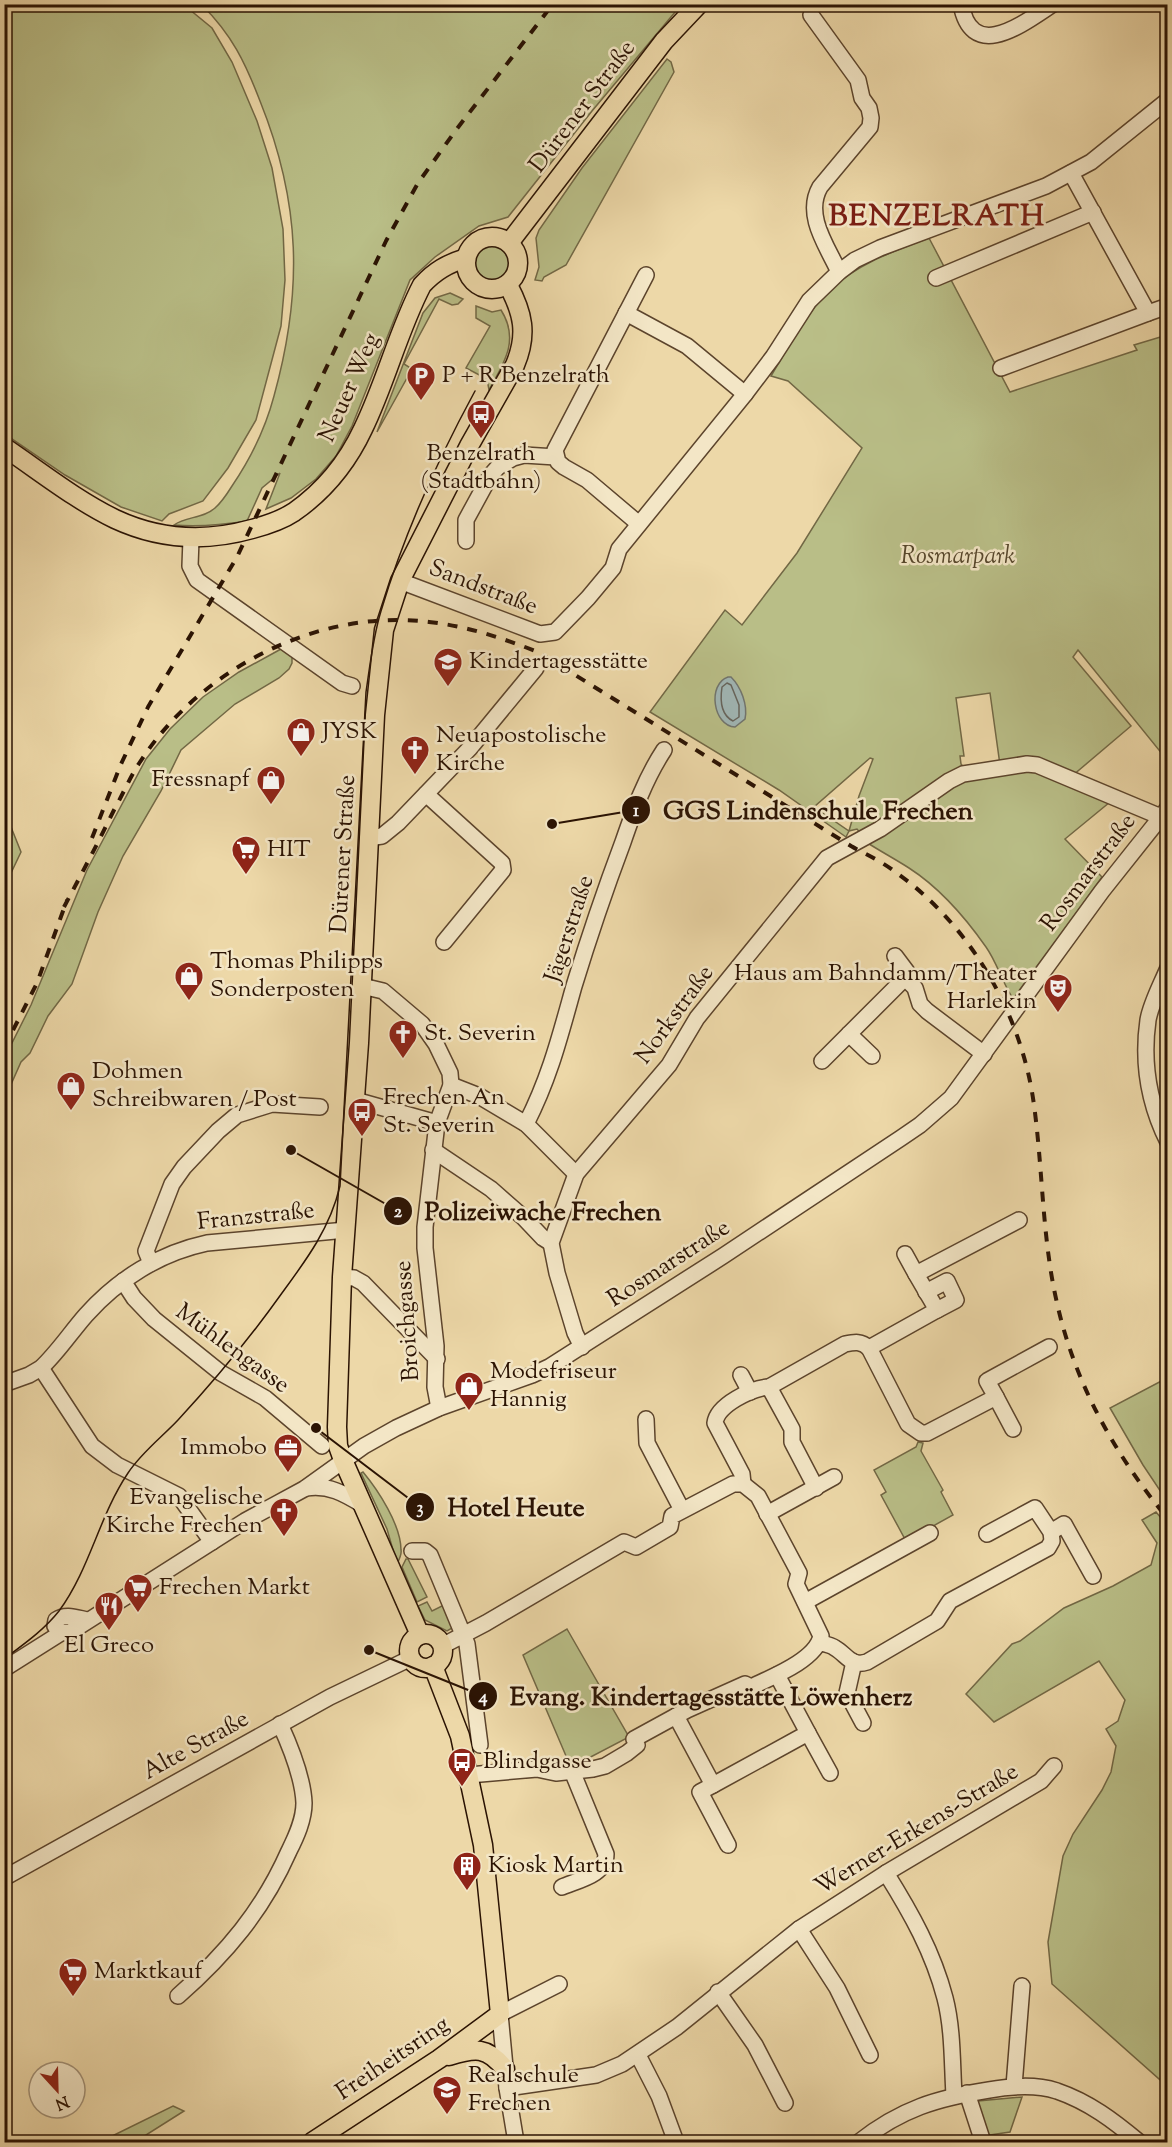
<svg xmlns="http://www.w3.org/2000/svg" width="1172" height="2147" font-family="'Sorts Mill Goudy',serif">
<rect width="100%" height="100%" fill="#edd8a8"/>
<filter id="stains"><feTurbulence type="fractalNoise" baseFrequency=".00333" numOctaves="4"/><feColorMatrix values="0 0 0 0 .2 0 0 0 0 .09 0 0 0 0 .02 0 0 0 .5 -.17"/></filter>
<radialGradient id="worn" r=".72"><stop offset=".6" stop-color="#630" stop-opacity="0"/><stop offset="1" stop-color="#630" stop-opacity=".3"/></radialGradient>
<g fill="#b9be87" stroke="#726845" stroke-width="1.5" fill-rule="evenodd">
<polygon points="5,4 184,5 212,28 232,62 257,121 272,168 283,229 285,280 281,326 256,420 228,468 203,501 169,514 162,521 121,507 65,475 5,434"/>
<path d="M202,5H681L592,111L508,217L479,226L435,257L410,280L352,426L336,456L316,479L291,498L266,509L280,473L262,488L247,521C222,525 199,527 174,525C186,516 203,519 215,508C222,502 227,494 232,486C251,458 265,430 274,396C303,291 301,203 260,101C245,62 232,35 202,5Z"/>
<polygon points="667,59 671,62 674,72 566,265 544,277 542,281 535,280 539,267 536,238 539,230 582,168"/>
<path d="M929,238L1010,392L1137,350L1134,345L1167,335V760L1078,650L1073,657L1131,726L1072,776L1000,765L990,693L956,698L964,756H960L961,764L966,770L863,836L857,829L849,831L846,837L779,790L650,712L725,610L742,625L797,553L862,448L788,381L771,376C789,346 806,313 831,289C858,263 895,251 929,238ZM870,758L873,759L859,796L849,831L814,807Z"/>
<circle cx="493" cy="263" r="18"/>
<polygon points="450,293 463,299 458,304 452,305 439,299 404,364 412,369 377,432 423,313 435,298"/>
<path d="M476,306L492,312L501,310C520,340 504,363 489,390L487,379L466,368L490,326L476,318Z"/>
<polygon points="281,649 292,657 292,663 289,669 279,678 235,704 181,750 161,791 123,856 98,912 72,984 48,1016 30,1053 21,1062 5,1098 5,1057 31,1005 87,870 146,759 170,729 203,697 239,672"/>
<path d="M1030,768L1110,802L1065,839L1102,877L1014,1000C1002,983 998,964 986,947C965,917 940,888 909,868C895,859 880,851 866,842L961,779Z"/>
<polygon points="5,812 21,852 11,873 5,877"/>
<polygon points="1167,1378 1167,1501 1143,1465 1110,1408"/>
<polygon points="918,1442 923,1443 921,1451 943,1490 941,1492 953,1515 906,1541 881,1495 886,1492 874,1470 916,1447"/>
<path d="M363,1472C378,1490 401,1525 401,1550C402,1554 399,1560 397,1564L387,1529L361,1473Z"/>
<polygon points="1156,1512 1168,1526 1167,2086 1052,1984 1048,1942 1063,1856 1073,1834 1102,1790 1111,1772 1116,1746 1106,1729 1118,1721 1125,1700 1099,1661 994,1722 966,1694 1012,1644 1020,1641 1064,1608 1113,1586 1151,1565 1157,1543 1142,1520"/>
<polygon points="406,1559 408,1559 427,1597 417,1602 402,1567"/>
<polygon points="427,1602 432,1611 446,1604 454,1627 447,1631 425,1620 418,1606"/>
<polygon points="567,1629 629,1737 583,1761 569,1763 523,1655"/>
<polygon points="1022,2097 1010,2132 983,2136 976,2104 978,2101"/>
<polygon points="173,2106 184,2111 135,2142 100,2142"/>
</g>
<path fill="#a0b6b5" stroke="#71756e" stroke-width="1.5" d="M728,677H731C741,687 748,705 745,719L735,727C713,726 707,684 728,677Z"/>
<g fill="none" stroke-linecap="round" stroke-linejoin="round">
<path stroke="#66645c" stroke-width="1.5" d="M727,683L731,685L739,705V717L733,721C721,715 720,700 722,687Z"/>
<g stroke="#5c442c" stroke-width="18">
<g id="minor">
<path d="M961,4C972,64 1024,23 1053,4"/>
<path d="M811,15L858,80L862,98L869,108L871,118L870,127L820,187C804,215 827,246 839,272"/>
<polyline points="936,278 1093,212"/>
<polyline points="626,313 687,346 745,394"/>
<polyline points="1148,313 1168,306"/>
<polyline points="1001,368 1148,313 1071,173"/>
<polyline points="639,524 587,480 564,467 558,462 555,450 646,275"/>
<polyline points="191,539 190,566 197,580 342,683 352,686"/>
<polyline points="466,541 466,520 490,476 498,467 513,458 524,455 556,457"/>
<polyline points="400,581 540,634 555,632 588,598 613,568 619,549 745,394 773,357 809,301 839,272 855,260 880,248 1046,186 1091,162 1168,100"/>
<polyline points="426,794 502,863 503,870 444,942"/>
<polyline points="368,838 382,836 398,823 470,748 536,668"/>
<path d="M1168,968C1161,985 1151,1003 1148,1020C1142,1062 1149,1104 1168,1142"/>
<polyline points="905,978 915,988 920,1004 927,1011 984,1054"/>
<polyline points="362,986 383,991 422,1024 436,1044 450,1073 451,1085 437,1123 425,1227 425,1248 436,1346 435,1387 439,1408"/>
<polyline points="849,1034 872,1056"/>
<polyline points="822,1061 905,978 907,972 895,956"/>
<polyline points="451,1085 479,1096 526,1124 576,1174"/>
<polyline points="355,1100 437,1123"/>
<path d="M526,1124C550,1077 560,1036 574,986C589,937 605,890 623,842C634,810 645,779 664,750"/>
<polyline points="433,1150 491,1189 524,1218 543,1238 551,1243"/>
<polyline points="905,1254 916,1274"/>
<polyline points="151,1263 146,1251 172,1184 184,1167 218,1131 237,1115 272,1104 320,1107"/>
<polyline points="342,1277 354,1278 363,1283 437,1359"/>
<polyline points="123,1281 134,1298 154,1319 221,1373 265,1398 322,1446"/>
<polyline points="926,1292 947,1281 956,1300 937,1310"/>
<polyline points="582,1347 575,1333 557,1273 551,1243 576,1174 669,1065 697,1018 827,858 880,829 949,781 963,774 1027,764 1037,765 1161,817"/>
<polyline points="869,1348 908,1424 921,1433 927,1433 996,1397 987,1381 1049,1347"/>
<polyline points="41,1368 92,1446 117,1465 179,1496 212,1542"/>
<polyline points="741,1375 750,1392"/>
<path d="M4,1384L29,1375L41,1368C58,1352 71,1332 86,1315C118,1279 160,1253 207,1243L346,1230"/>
<polyline points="769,1387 792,1429 792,1442 816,1488"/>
<polyline points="996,1397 1013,1429"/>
<polyline points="646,1419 647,1443 682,1510"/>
<path d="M743,1484L742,1474L715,1423C717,1405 752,1388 769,1387L845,1344C855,1342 861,1341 869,1348L937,1310L916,1274L1019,1220"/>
<path d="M306,1488C328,1484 345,1494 363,1505"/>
<polyline points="767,1514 834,1477"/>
<polyline points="1051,1532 1064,1524 1093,1576"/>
<polyline points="412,1551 425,1551 430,1555 467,1644 480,1745"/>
<polyline points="805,1602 930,1533"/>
<path d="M61,1633L55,1626L56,1620C66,1613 77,1618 87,1620"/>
<path d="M820,1643C825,1644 831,1645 835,1648C847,1655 851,1667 867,1662L937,1621L950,1601L1048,1548L1052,1541L1051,1532L1035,1508L987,1534"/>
<path d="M442,1646L486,1623L624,1542L636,1547L670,1527L672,1516L733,1484H743L758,1496L799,1573L796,1584L821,1636C816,1660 772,1677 751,1687L745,1684L687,1710L634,1739L637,1745L627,1753L605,1766L593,1769L556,1773L537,1769L469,1775"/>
<polyline points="854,1662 847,1693 863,1723"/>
<polyline points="4,1669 61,1633 70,1632 80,1626 245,1521 304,1489 364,1446 396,1428 439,1408 532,1375 549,1367 723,1256 901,1138 920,1125 951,1098 1102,891 1168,808"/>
<polyline points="676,1716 713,1785 808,1733 777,1675"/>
<polyline points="808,1733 830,1773"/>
<polyline points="713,1785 700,1792 728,1845"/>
<path d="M886,1873C911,1913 933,1952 945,1998C953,2029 952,2063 954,2095"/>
<polyline points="4,1878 330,1697 411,1658"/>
<path d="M562,1887C578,1880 606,1875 606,1854L572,1771"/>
<polyline points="799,1929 837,1988 870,2055"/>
<polyline points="718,1992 755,2045 785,2103"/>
<path d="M178,1996C226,1954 263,1910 289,1851C296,1837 304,1820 304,1803C303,1777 291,1748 280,1724"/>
<polyline points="638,2055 659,2096 676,2142"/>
<polyline points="1014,2086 1022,1986"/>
<polyline points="507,2088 596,2075 622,2064 677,2027 799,1929 886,1873 1041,1781 1054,1766"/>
<polyline points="967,2093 983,2142"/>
<polyline points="516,2142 507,2088 500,2014 559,1984"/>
<path d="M859,2142C901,2109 937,2098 989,2090C1012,2086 1035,2084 1057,2091C1089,2102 1114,2121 1139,2142"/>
</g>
</g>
<g stroke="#2b1303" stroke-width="21">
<g id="major">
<circle cx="492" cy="263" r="26"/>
<polyline points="509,243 664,41 699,4"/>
<path d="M4,447C41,472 76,500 115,519C160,540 206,542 252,529C267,525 282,520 294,512C324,491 348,461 363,429C386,382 398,331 422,285C435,271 447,264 466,258"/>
<circle cx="426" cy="1651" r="17"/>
<path d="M420,1635L343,1460L338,1446L337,1427L342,1277L359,1043L375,715L384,630L400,581L469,446L515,365C528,334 523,313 508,285"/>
<path d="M449,2056C475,2048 487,2046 505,2069"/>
<polyline points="312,2142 439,2059 500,2014 483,1845 460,1736 433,1666"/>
</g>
</g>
<use href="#minor" stroke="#f3e6c6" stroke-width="15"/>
<use href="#major" stroke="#edd8a8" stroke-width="18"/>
<path stroke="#2b1303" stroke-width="1.5" d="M4,1659C24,1644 44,1630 59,1611C90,1569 99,1516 128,1473C141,1453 162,1437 178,1420C215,1380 250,1338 282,1293C307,1259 330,1228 340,1186L366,692C370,665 373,637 381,611C404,534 437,461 475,391"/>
<g stroke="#2b1303" stroke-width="4" stroke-dasharray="10 10" stroke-linecap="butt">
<polyline points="92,838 121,764 148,707 237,557 386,241 418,183 456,130 553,4"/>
<path d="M64,907C81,875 98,843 114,810C123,794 130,777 140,762C200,669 318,608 429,622C467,626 502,638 538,652L851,846C865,854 881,861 894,871C970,924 1022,1014 1034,1105C1043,1171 1042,1238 1057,1303C1075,1384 1115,1455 1168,1519"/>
<polyline points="4,1048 37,983 67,900"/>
</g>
</g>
<defs>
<g id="parking-pin" transform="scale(1.5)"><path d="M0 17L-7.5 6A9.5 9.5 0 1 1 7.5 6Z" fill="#8f2418" stroke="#f3e6c6"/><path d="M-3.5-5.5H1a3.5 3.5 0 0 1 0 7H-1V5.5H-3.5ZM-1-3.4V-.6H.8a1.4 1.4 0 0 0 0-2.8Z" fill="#fff"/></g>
<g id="bus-pin" transform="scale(1.5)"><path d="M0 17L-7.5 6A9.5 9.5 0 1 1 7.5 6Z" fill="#8f2418" stroke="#f3e6c6"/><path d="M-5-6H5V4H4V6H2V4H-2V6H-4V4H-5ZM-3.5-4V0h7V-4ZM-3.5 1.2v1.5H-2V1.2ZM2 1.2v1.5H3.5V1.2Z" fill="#fff"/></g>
<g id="school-pin" transform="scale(1.5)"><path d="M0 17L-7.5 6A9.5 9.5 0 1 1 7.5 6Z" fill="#8f2418" stroke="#f3e6c6"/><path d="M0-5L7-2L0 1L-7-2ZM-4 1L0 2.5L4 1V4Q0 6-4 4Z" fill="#fff"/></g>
<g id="shop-pin" transform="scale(1.5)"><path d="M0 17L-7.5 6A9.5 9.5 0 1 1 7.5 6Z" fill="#8f2418" stroke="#f3e6c6"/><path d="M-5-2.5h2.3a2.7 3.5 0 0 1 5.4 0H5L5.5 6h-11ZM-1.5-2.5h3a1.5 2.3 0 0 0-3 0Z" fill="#fff"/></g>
<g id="church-pin" transform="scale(1.5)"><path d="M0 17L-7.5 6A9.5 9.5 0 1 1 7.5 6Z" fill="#8f2418" stroke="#f3e6c6"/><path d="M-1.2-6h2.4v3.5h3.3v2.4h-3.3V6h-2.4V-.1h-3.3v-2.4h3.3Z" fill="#fff"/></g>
<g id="supermarket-pin" transform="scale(1.5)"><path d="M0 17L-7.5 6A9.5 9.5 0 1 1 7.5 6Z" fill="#8f2418" stroke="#f3e6c6"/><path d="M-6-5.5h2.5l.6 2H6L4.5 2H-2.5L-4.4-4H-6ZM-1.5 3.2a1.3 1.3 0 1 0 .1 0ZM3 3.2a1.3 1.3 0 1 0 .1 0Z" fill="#fff"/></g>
<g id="theatre-pin" transform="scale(1.5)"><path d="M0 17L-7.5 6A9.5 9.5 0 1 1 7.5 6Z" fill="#8f2418" stroke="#f3e6c6"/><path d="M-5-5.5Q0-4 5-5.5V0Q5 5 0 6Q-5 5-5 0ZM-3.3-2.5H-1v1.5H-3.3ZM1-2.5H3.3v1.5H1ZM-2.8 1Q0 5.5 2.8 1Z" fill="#fff"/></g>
<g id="office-pin" transform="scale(1.5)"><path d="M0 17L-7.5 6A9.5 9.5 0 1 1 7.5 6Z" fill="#8f2418" stroke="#f3e6c6"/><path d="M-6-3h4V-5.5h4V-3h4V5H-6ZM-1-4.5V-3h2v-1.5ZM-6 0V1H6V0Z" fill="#fff"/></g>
<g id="restaurant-pin" transform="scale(1.5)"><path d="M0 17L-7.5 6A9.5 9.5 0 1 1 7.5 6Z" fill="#8f2418" stroke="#f3e6c6"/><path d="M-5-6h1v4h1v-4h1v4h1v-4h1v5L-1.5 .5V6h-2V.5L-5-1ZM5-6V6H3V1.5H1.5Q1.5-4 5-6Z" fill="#fff"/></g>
<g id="building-pin" transform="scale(1.5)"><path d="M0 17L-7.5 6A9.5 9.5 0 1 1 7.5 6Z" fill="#8f2418" stroke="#f3e6c6"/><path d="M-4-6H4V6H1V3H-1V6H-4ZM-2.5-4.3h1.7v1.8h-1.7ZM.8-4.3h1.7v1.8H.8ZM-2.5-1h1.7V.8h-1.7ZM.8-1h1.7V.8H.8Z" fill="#fff"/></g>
</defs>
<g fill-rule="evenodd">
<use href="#parking-pin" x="421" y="376"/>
<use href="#bus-pin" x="481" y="414"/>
<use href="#school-pin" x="448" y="662"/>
<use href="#shop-pin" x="301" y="732"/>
<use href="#church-pin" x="415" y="750"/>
<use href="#shop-pin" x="271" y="780"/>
<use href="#supermarket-pin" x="246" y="850"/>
<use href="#shop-pin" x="189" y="976"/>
<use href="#theatre-pin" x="1058" y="988"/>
<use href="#church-pin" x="403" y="1034"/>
<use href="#shop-pin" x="71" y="1086"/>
<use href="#bus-pin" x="362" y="1112"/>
<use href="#shop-pin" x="469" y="1386"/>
<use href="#office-pin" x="288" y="1448"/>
<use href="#church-pin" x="284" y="1512"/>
<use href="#supermarket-pin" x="138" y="1588"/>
<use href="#restaurant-pin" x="109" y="1606"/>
<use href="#bus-pin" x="462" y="1762"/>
<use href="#building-pin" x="467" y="1866"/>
<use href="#supermarket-pin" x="73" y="1972"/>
<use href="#school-pin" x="447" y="2090"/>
</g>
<g text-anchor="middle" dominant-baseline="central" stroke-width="5" stroke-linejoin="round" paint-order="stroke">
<g font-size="24" fill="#2b1303" stroke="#f3e6c6">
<text transform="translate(583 107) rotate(-53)">Dürener Straße</text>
<text transform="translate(350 388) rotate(-66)">Neuer Weg</text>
<text transform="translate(483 588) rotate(21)">Sandstraße</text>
<text transform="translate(344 854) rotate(-87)">Dürener Straße</text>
<text transform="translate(1089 873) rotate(-53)">Rosmarstraße</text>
<text transform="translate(570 929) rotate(-72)">Jägerstraße</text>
<text transform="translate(675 1015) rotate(-54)">Norkstraße</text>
<text transform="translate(256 1217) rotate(-6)">Franzstraße</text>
<text transform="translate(669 1264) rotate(-33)">Rosmarstraße</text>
<text transform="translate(408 1321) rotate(-94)">Broichgasse</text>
<text transform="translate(232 1349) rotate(36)">Mühlengasse</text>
<text transform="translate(196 1746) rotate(-29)">Alte Straße</text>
<text transform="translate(917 1830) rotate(-31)">Werner-Erkens-Straße</text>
<text transform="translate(393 2059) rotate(-34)">Freiheitsring</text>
</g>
<g font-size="24" fill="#2b1303" stroke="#f3e6c6" text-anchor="start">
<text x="442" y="376">P + R Benzelrath</text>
<text x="481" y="454" text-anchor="middle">Benzelrath<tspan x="481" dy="28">(Stadtbahn)</tspan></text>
<text x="469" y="662">Kindertagesstätte</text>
<text x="322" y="732">JYSK</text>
<text x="436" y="736">Neuapostolische<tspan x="436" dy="28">Kirche</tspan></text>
<text x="250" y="780" text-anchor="end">Fressnapf</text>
<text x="267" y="850">HIT</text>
<text x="210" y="962">Thomas Philipps<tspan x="210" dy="28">Sonderposten</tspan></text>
<text x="1037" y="974" text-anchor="end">Haus am Bahndamm/Theater<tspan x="1037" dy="28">Harlekin</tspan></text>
<text x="424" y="1034">St. Severin</text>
<text x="92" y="1072">Dohmen<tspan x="92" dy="28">Schreibwaren / Post</tspan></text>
<text x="383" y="1098">Frechen An<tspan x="383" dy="28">St. Severin</tspan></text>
<text x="490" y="1372">Modefriseur<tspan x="490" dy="28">Hannig</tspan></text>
<text x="267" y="1448" text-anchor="end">Immobo</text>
<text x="263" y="1498" text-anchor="end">Evangelische<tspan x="263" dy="28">Kirche Frechen</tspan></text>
<text x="159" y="1588">Frechen Markt</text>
<text x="109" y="1646" text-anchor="middle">El Greco</text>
<text x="483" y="1762">Blindgasse</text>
<text x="488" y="1866">Kiosk Martin</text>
<text x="94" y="1972">Marktkauf</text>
<text x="468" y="2076">Realschule<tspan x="468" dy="28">Frechen</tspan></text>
</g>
<g font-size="24" font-style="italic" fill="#56462b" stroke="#f3e6c6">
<text x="958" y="557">Rosmarpark</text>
</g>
<g font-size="30" font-weight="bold" letter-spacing="1.5" fill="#7a1f14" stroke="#f3e6c6">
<text x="937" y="217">BENZELRATH</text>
</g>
</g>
<path fill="none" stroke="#2b1303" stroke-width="2" d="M552 824L636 810M291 1150L398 1211M316 1428L420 1507M369 1650L483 1696"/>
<g fill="#2b1303" stroke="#f3e6c6" stroke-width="2">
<circle cx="552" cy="824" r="6"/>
<circle cx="291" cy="1150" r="6"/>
<circle cx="316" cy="1428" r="6"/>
<circle cx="369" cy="1650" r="6"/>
<circle cx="636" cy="810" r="15"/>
<circle cx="398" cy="1211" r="15"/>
<circle cx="420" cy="1507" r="15"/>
<circle cx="483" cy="1696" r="15"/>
</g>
<g font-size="18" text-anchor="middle" font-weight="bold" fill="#fff">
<text x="636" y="816">1</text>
<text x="398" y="1217">2</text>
<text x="420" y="1513">3</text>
<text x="483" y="1702">4</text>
</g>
<g font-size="26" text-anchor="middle" font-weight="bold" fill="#2b1303" stroke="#f3e6c6" stroke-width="5" stroke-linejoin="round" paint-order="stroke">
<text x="818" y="819">GGS Lindenschule Frechen</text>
<text x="543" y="1220">Polizeiwache Frechen</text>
<text x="516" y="1516">Hotel Heute</text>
<text x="711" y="1705">Evang. Kindertagesstätte Löwenherz</text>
</g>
<rect width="1172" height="2147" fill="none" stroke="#edd8a8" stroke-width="24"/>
<rect x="6" y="6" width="1160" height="2135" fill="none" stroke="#2b1303" stroke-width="3"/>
<rect x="12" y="12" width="1148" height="2123" fill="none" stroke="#2b1303" stroke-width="1.5"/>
<g transform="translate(57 2090) rotate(158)"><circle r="28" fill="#f3e6c6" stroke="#a39278" stroke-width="1.5"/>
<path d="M0-4.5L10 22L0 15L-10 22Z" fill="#8f2418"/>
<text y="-9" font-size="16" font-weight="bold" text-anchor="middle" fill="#2b1303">N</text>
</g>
<rect width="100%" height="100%" filter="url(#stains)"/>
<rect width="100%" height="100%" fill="url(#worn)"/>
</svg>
